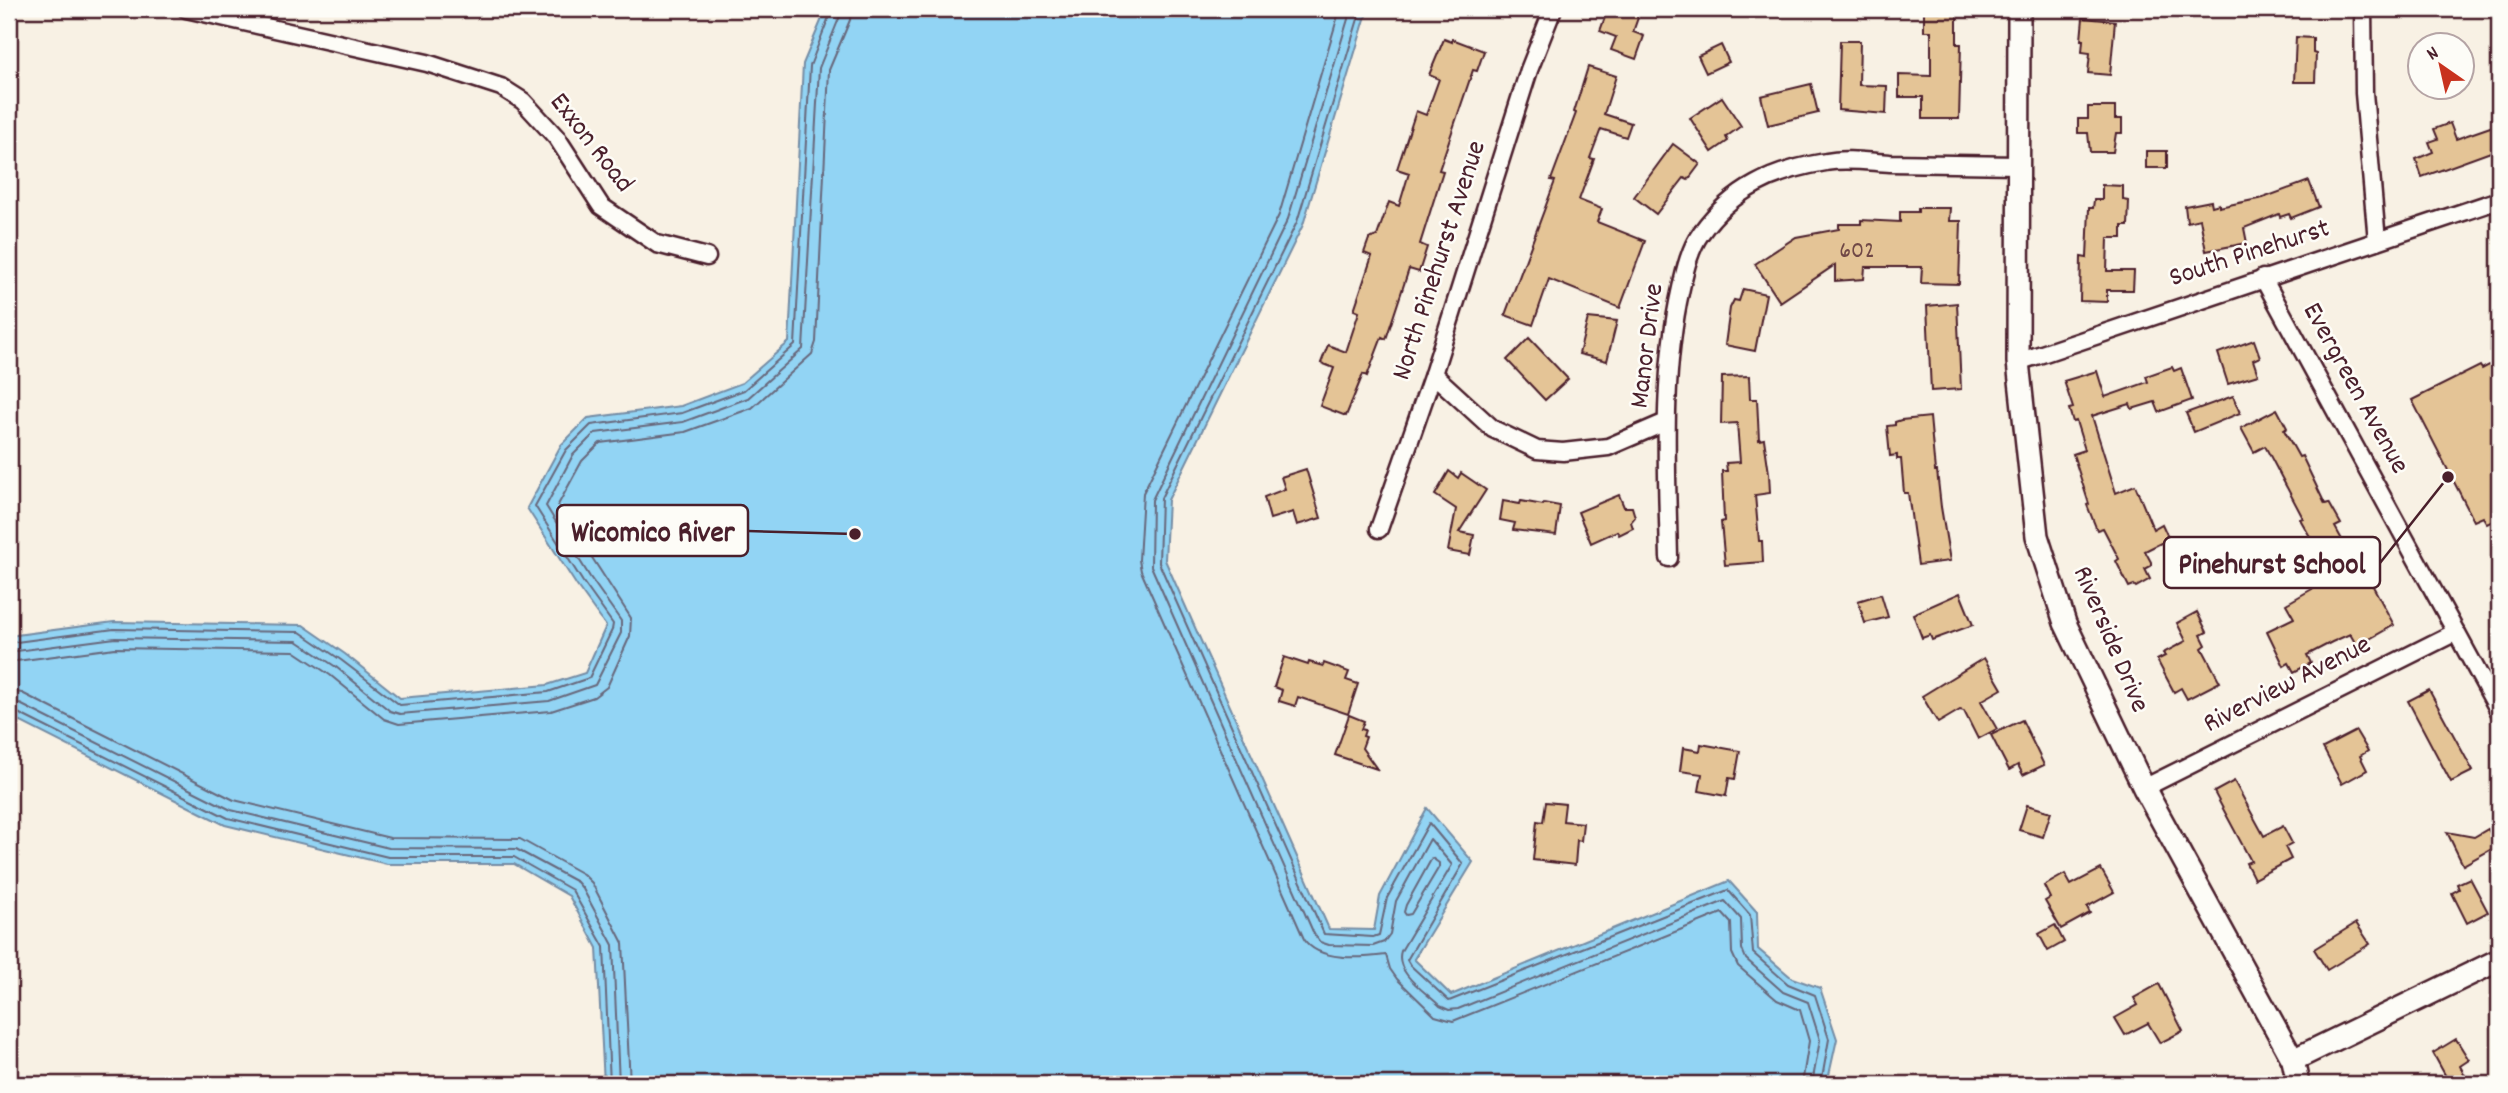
<svg xmlns="http://www.w3.org/2000/svg" width="2508" height="1093" font-family="Dekko,sans-serif">
<rect width="100%" height="100%" fill="#f8f1e4"/>
<filter id="ink" filterUnits="userSpaceOnUse"><feTurbulence type="fractalNoise" baseFrequency=".0143" numOctaves="2"/><feDisplacementMap in="SourceGraphic" scale="14" xChannelSelector="R" yChannelSelector="G"/><feConvolveMatrix kernelMatrix="1 2 1 2 8 2 1 2 1" color-interpolation-filters="sRGB"/></filter>
<g filter="url(#ink)">
<polygon fill="#92d4f4" stroke="#758ca4" stroke-width="2" points="826,9 1368,9 1303,225 1168,500 1165,560 1329,929 1374,930 1380,896 1427,808 1473,862 1414,959 1451,995 1729,881 1757,912 1758,949 1792,978 1820,988 1837,1039 1827,1084 604,1084 597,948 569,896 514,864 387,864 225,825 9,716 9,636 114,622 303,625 345,654 400,698 547,685 585,673 606,626 577,586 527,508 561,445 588,418 681,406 742,383 789,342 803,64"/>
<g fill="none" stroke-linecap="round" stroke-linejoin="round">
<g stroke="#67677b" stroke-width="2">
<path d="M1340,9L1279,215L1143,493L1139,560L1141,571L1304,939C1318,962 1362,958 1386,955L1390,969L1397,979L1435,1016L1453,1021L1722,913L1731,923L1732,953L1738,966L1777,1000L1800,1010L1809,1041L1802,1084"/>
<path d="M1351,9L1288,219L1152,500L1151,566L1314,934L1320,942L1329,945L1373,946L1384,942L1390,934L1396,901L1430,839L1452,865L1401,951C1394,973 1426,992 1440,1006L1449,1010L1458,1009L1725,901L1741,919L1742,949L1746,959L1783,992L1808,1002L1820,1040L1812,1084"/>
<polyline points="1361,9 1297,222 1161,498 1159,563 1324,934 1373,937 1379,935 1387,898 1429,823 1463,864 1407,960 1410,965 1449,1001 1728,890 1750,915 1753,953 1788,984 1815,995 1829,1039 1821,1084"/>
<polyline points="9,643 114,629 300,632 341,660 400,705 548,692 589,678 612,630 613,624 583,582 535,506 566,450 591,425 682,413 744,390 795,345 810,66 832,9"/>
<polyline points="9,652 115,638 297,641 336,667 390,711 400,714 549,701 595,685 621,633 621,621 590,577 546,506 573,455 595,433 683,422 748,398 803,349 819,68 840,16 841,9"/>
<polyline points="9,662 115,648 294,651 330,675 384,719 399,724 551,711 594,697 607,687 630,636 631,618 558,505 582,461 600,443 685,432 752,408 812,354 816,342 829,70 850,20 851,9"/>
<polyline points="9,691 22,693 234,800 390,838 520,839 583,874 592,883 623,943 630,1084"/>
<polyline points="9,701 18,703 231,810 389,848 516,849 577,882 583,889 613,945 619,1084"/>
<polyline points="9,710 14,711 228,818 388,857 514,857 572,890 604,947 610,1084"/>
<polygon points="1432,858 1439,863 1439,867 1411,914 1406,915 1404,912 1406,905"/>
</g>
</g>
<g fill="#e4c496" stroke="#4a1f2b" stroke-width="2">
<polygon points="1608,9 1641,9 1633,32 1644,36 1636,59 1611,50 1616,37 1600,31"/>
<polygon points="1924,11 1957,12 1957,44 1961,44 1959,119 1923,119 1923,97 1899,97 1899,75 1931,76 1931,31 1924,31"/>
<polygon points="2083,18 2115,21 2110,75 2088,73 2090,53 2082,52 2083,40 2081,40"/>
<polygon points="2296,37 2313,38 2313,53 2316,54 2315,82 2294,82"/>
<polygon points="1444,39 1452,42 1452,39 1484,51 1477,71 1473,70 1439,170 1443,171 1420,244 1427,247 1419,272 1409,269 1386,339 1382,337 1367,376 1363,374 1346,416 1320,406 1334,368 1321,363 1328,345 1346,352 1359,312 1354,310 1372,256 1364,253 1369,239 1377,236 1389,202 1399,206 1409,173 1397,169 1416,111 1426,115 1439,79 1429,75"/>
<polygon points="1840,41 1860,41 1859,85 1887,86 1886,114 1838,110"/>
<polygon points="1721,45 1729,62 1706,73 1698,56"/>
<polygon points="1588,67 1616,76 1604,114 1631,123 1626,137 1601,129 1590,158 1594,159 1579,200 1602,209 1597,222 1645,241 1620,308 1549,279 1533,325 1505,315 1555,181 1551,180 1576,113 1574,112"/>
<polygon points="1811,84 1818,113 1768,125 1761,96"/>
<polygon points="1722,97 1741,126 1726,137 1728,141 1712,152 1690,118"/>
<polygon points="2088,107 2115,107 2115,119 2122,119 2122,133 2116,133 2113,152 2090,152 2088,133 2078,133 2078,119 2088,119"/>
<polygon points="2450,123 2456,139 2499,124 2499,149 2422,177 2416,159 2433,152 2429,142 2438,139 2434,129"/>
<polygon points="1673,144 1700,164 1688,180 1684,178 1656,214 1634,197"/>
<rect x="2146" y="151" width="21" height="17"/>
<polygon points="2309,181 2319,207 2291,218 2289,214 2280,217 2279,214 2244,228 2247,243 2206,251 2200,219 2187,222 2185,206 2211,201 2212,206 2219,204 2219,207 2263,198"/>
<polygon points="2102,185 2123,186 2123,200 2129,201 2128,226 2122,226 2122,238 2108,238 2107,271 2134,271 2133,290 2107,290 2107,302 2080,301 2081,257 2087,258 2089,208 2093,208 2094,200 2102,200"/>
<polygon points="1918,208 1950,208 1949,221 1961,221 1959,284 1921,283 1922,267 1865,267 1864,279 1835,281 1835,265 1780,302 1755,264 1796,237 1839,229 1839,224 1861,224 1861,220 1900,222 1900,212 1918,212"/>
<polygon points="1743,289 1766,294 1755,351 1725,345 1730,308 1734,300 1739,301"/>
<polygon points="1957,303 1961,389 1931,391 1927,306"/>
<polygon points="1588,318 1617,321 1607,361 1579,354"/>
<polygon points="1529,338 1568,379 1545,400 1507,360"/>
<polygon points="2254,340 2260,357 2253,360 2258,375 2228,384 2218,353"/>
<polygon points="2493,363 2499,375 2499,518 2487,524 2483,517 2474,521 2412,400 2480,366 2482,369"/>
<polygon points="2172,367 2174,371 2181,368 2192,400 2159,412 2155,402 2132,409 2130,404 2092,416 2116,493 2135,485 2153,529 2162,524 2169,539 2145,551 2151,562 2151,566 2145,569 2150,579 2136,587 2134,585 2129,587 2116,561 2119,559 2103,528 2097,530 2087,505 2089,504 2073,454 2085,450 2076,421 2073,422 2069,409 2073,408 2064,381 2097,371 2105,397 2148,382 2146,376"/>
<polygon points="1749,376 1750,399 1757,399 1759,440 1764,439 1769,473 1770,493 1755,495 1759,541 1762,541 1763,562 1725,565 1721,522 1724,521 1722,471 1727,471 1726,463 1740,462 1737,423 1721,424 1722,377"/>
<polygon points="2233,396 2240,413 2194,432 2186,413"/>
<polygon points="2277,409 2287,428 2284,430 2299,457 2302,456 2325,504 2329,503 2341,524 2335,527 2357,567 2361,564 2394,625 2357,646 2350,634 2332,642 2307,655 2311,663 2294,672 2289,663 2284,666 2267,631 2294,618 2286,604 2333,577 2300,519 2303,518 2265,446 2254,452 2241,428"/>
<polygon points="1930,417 1935,471 1937,471 1941,507 1950,561 1918,565 1908,493 1904,493 1901,459 1897,459 1897,455 1890,456 1887,426 1895,425 1895,422 1901,420"/>
<polygon points="1306,469 1321,518 1297,525 1293,512 1270,519 1264,497 1285,489 1281,477"/>
<polygon points="1449,471 1458,478 1461,473 1486,490 1459,532 1474,535 1470,555 1448,551 1456,509 1435,495"/>
<polygon points="1619,495 1624,507 1632,507 1635,517 1631,522 1633,528 1619,535 1617,531 1591,543 1578,512"/>
<polygon points="1503,501 1520,504 1521,501 1543,505 1544,503 1560,506 1556,535 1513,530 1515,523 1500,520"/>
<polygon points="1960,593 1973,625 1932,640 1930,635 1922,638 1913,614"/>
<polygon points="1881,594 1888,617 1865,623 1858,601"/>
<polygon points="2197,612 2207,632 2201,635 2206,645 2202,648 2220,682 2187,699 2181,688 2174,692 2157,660 2165,656 2163,653 2186,641 2177,623"/>
<polygon points="1284,657 1308,665 1309,662 1323,666 1324,663 1349,672 1346,680 1358,684 1348,714 1298,697 1295,706 1279,701 1282,690 1274,687"/>
<polygon points="1984,658 2002,689 1981,701 1997,729 1978,739 1964,711 1960,710 1938,723 1922,696"/>
<polygon points="2429,690 2473,771 2451,782 2408,701"/>
<polygon points="1349,715 1364,721 1361,729 1365,730 1363,736 1366,737 1362,748 1377,769 1335,755"/>
<polygon points="2022,720 2044,765 2023,775 2018,765 2009,770 1991,735"/>
<polygon points="2356,731 2368,751 2360,756 2367,770 2342,784 2323,748"/>
<polygon points="1701,744 1740,751 1735,779 1729,778 1726,796 1699,791 1702,774 1680,771 1683,748 1700,751"/>
<polygon points="2234,781 2264,836 2283,826 2292,843 2285,847 2291,859 2254,879 2246,863 2251,861 2214,792"/>
<polygon points="1546,802 1565,804 1563,821 1583,823 1581,841 1577,840 1575,865 1533,860 1537,821 1543,822"/>
<polygon points="2027,805 2051,812 2043,837 2019,830"/>
<polygon points="2488,829 2497,846 2463,865 2447,832 2474,837"/>
<polygon points="2101,869 2114,892 2087,907 2090,913 2061,929 2045,901 2050,898 2044,886 2065,874 2071,885"/>
<polygon points="2470,878 2488,912 2467,923 2452,893 2459,889 2457,884"/>
<polygon points="2356,923 2370,944 2327,970 2314,949"/>
<polygon points="2055,925 2064,942 2048,951 2039,934"/>
<polygon points="2159,984 2183,1031 2160,1043 2148,1023 2125,1035 2115,1018 2138,1005 2134,998"/>
<polygon points="2456,1039 2469,1060 2460,1066 2466,1077 2450,1084 2433,1053"/>
</g>
<g fill="none" stroke-linecap="round" stroke-linejoin="round">
<g stroke="#4a1f2b" stroke-width="21">
<g id="minor">
<polyline points="186,9 427,63 501,87 523,101 557,138 601,206 657,244 707,257"/>
<polyline points="2363,9 2364,93 2377,241"/>
<polyline points="2263,278 2499,711"/>
<polyline points="2018,362 2499,200"/>
<polyline points="1433,374 1493,429 1537,450 1563,452 1608,447 1666,422"/>
<polyline points="1379,529 1433,374 1529,70 1553,9"/>
<path d="M1669,558C1667,468 1661,376 1681,288C1685,270 1690,248 1701,233C1732,189 1775,170 1826,162C1847,158 1870,162 1890,163C1933,164 1976,164 2018,165"/>
<polyline points="2144,788 2456,632"/>
</g>
</g>
<g stroke="#4a1f2b" stroke-width="26">
<g id="tertiary">
<polyline points="2019,9 2018,362 2037,536 2065,623 2144,788 2293,1060 2298,1084"/>
<polyline points="2293,1060 2499,960"/>
</g>
</g>
<use href="#minor" stroke="#fdfcf7" stroke-width="16"/>
<use href="#tertiary" stroke="#fdfcf7" stroke-width="21"/>
</g>
</g>
<g text-anchor="middle" dominant-baseline="central" stroke-width="5" stroke-linejoin="round" paint-order="stroke">
<g font-size="24" fill="#704846">
<text x="1857" y="252">602</text>
</g>
<g font-size="28" fill="#4a1f2b" stroke="#fdfcf7">
<text transform="translate(590 144) rotate(52)">Exxon Road</text>
<text transform="translate(2250 255) rotate(-18)">South Pinehurst</text>
<text transform="translate(1441 261) rotate(-72)">North Pinehurst Avenue</text>
<text transform="translate(1649 346) rotate(-83)">Manor Drive</text>
<text transform="translate(2354 389) rotate(61)">Evergreen Avenue</text>
<text transform="translate(2109 640) rotate(67)">Riverside Drive</text>
<text transform="translate(2288 686) rotate(-27)">Riverview Avenue</text>
</g>
</g>
<path fill="none" stroke="#4a1f2b" stroke-width="2.5" d="M855 534L748 531M2448 477L2380 563"/>
<g fill="#4a1f2b" stroke="#fdfcf7" stroke-width="2.5">
<circle cx="855" cy="534" r="7"/>
<circle cx="2448" cy="477" r="7"/>
</g>
<g fill="#fdfcf7" stroke="#4a1f2b" stroke-width="2.5">
<rect x="557" y="505" width="191" height="51" rx="7"/>
<rect x="2164" y="537" width="216" height="51" rx="7"/>
</g>
<g font-size="30" text-anchor="middle" font-weight="bold" fill="#4a1f2b">
<text x="653" y="541">Wicomico River</text>
<text x="2272" y="573">Pinehurst School</text>
</g>
<rect width="2508" height="1093" fill="none" stroke="#fdfcf7" stroke-width="35"/>
<rect x="18" y="18" width="2473" height="1058" fill="none" stroke="#4a1f2b" stroke-width="2.5" filter="url(#ink)"/>
<g transform="translate(2441 66) rotate(326)"><circle r="33" fill="#fdfcf7" stroke="#b5a4a5" stroke-width="2"/>
<path d="M0-5L12 26L0 18L-12 26Z" fill="#c8321e"/>
<text y="-10" font-size="19" font-weight="bold" text-anchor="middle" fill="#4a1f2b">N</text>
</g>
</svg>
